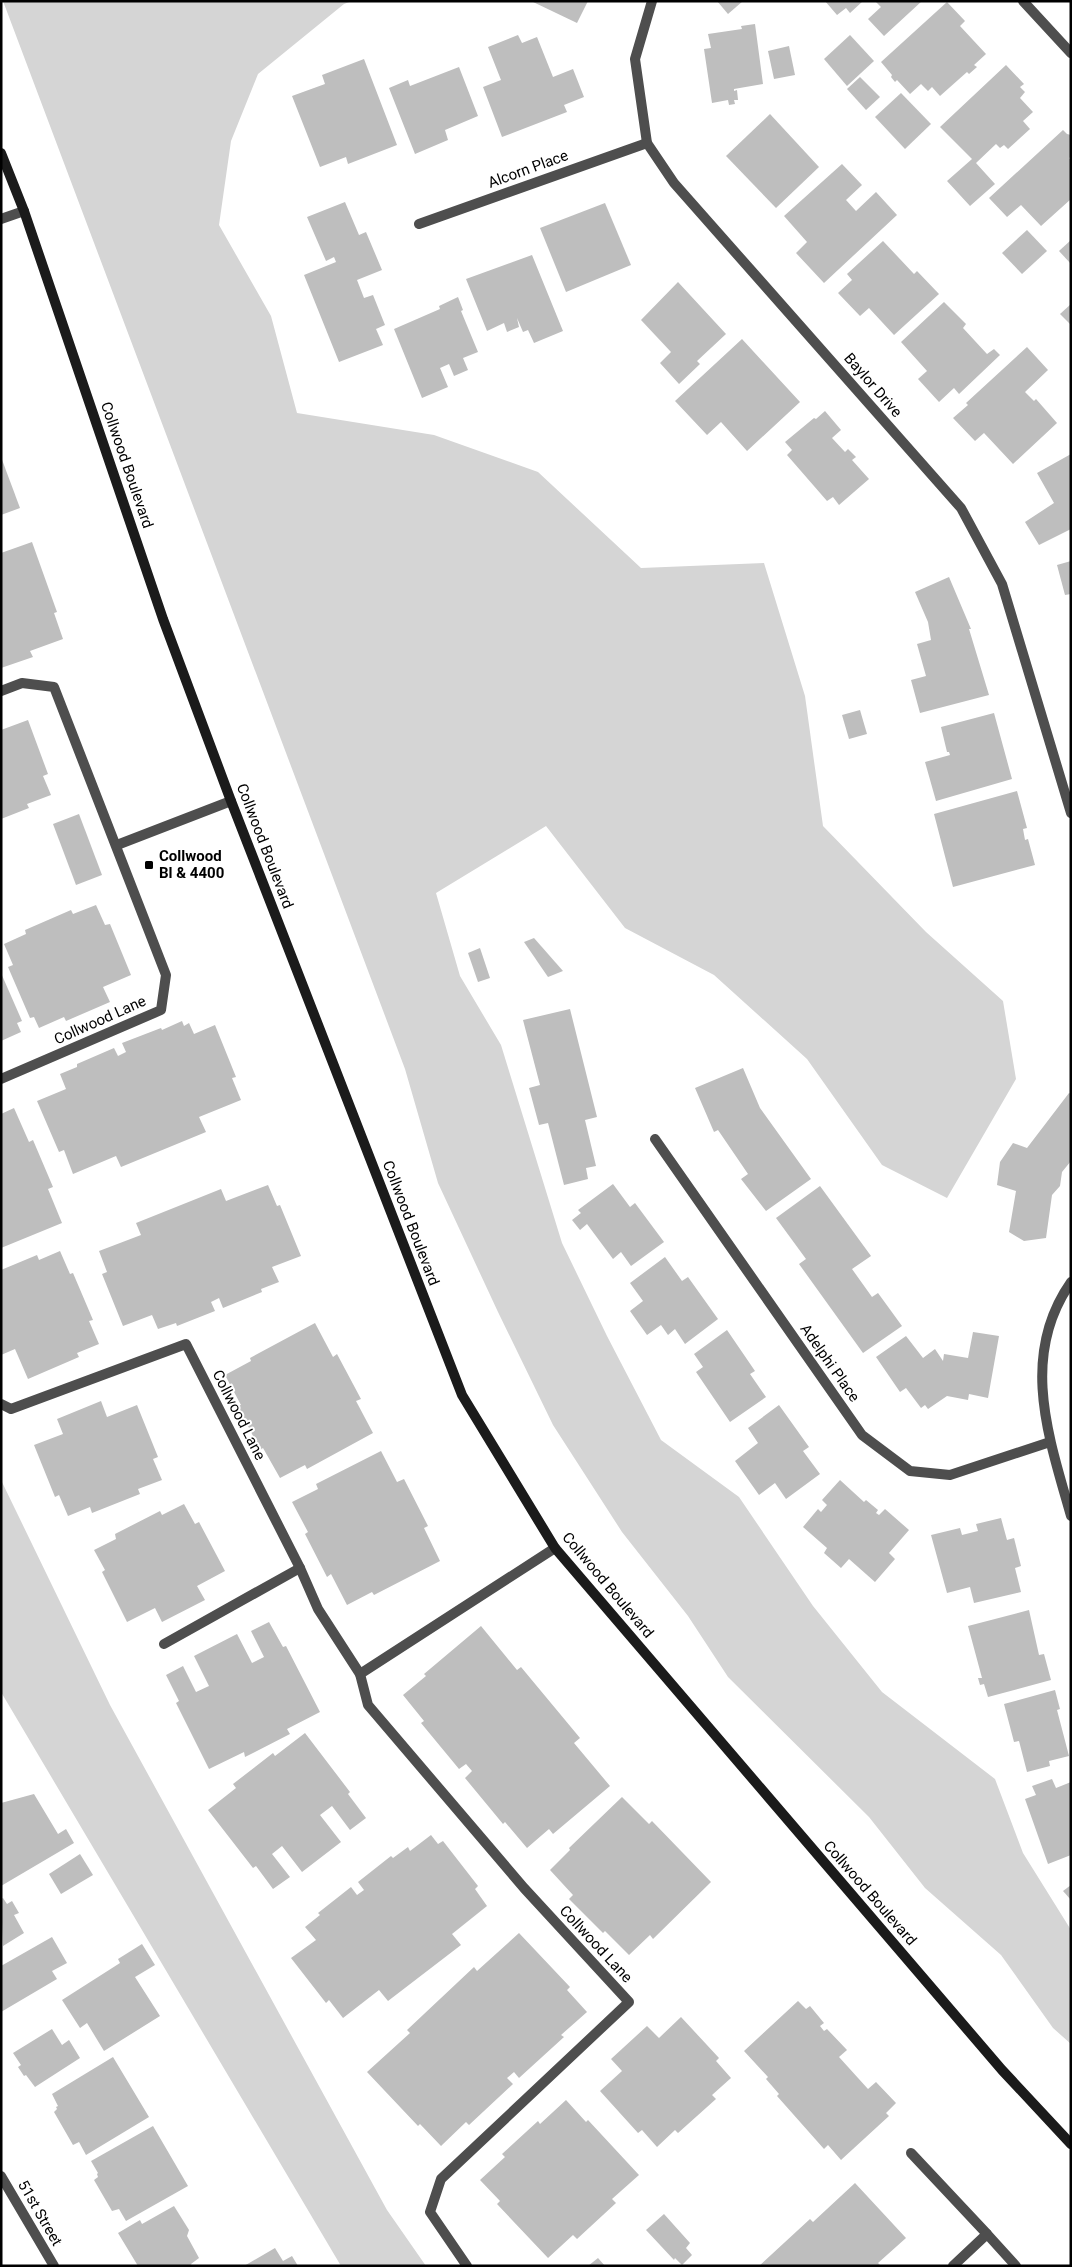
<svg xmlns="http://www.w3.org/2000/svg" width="1072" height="2267" font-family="Roboto,sans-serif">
<rect width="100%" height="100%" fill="#fff"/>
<g fill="#d5d5d5">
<polygon points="3,1 352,1 344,4 258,74 231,141 219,225 271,316 297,413 434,435 538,472 641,568 764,563 805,696 823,826 926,932 1003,1001 1016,1079 947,1198 882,1165 807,1059 714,975 625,928 546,826 436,893 460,976 501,1045 562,1243 607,1336 661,1440 739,1497 813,1606 882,1692 995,1779 1023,1853 1071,1930 1071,2044 1053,2028 1001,1955 925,1888 869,1817 728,1677 688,1616 622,1532 553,1425 498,1312 438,1183 405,1069"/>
<polygon points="1,1480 110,1705 387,2210 426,2266 341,2266 1,1692"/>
</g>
<g fill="#bebebe">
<polygon points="531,1 588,1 577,23"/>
<polygon points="717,1 743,1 728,14"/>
<polygon points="825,1 863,1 850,13 846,8 837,15"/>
<polygon points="875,1 922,1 884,36 868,19 881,7"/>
<polygon points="947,2 965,21 960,26 986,54 974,65 977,67 969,74 967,72 940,96 932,87 928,91 921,84 910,94 897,80 895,82 891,77 892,75 881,62"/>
<polygon points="755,24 763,84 734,89 734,91 737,90 738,100 734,100 735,104 729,105 728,100 712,103 704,49 711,48 708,34 742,29 741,26"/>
<polygon points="518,35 522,43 537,37 553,77 573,69 584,97 564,105 567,112 502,137 483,87 501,80 488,47"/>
<polygon points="850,35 874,61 847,86 824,59"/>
<polygon points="789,46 795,75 774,79 768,51"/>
<polygon points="364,59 397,145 348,164 346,157 320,167 292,96 325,84 322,75"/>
<polygon points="1006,65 1024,84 1020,87 1025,92 1020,98 1033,112 1023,121 1030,129 1008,149 1004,145 1000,148 996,144 976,163 995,184 970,206 947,181 972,159 940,127"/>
<polygon points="459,67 478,116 445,130 448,140 415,154 389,88 408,80 410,86"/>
<polygon points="860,77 880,97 866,110 847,89"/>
<polygon points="901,93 931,124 905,149 875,117"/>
<polygon points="770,114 819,167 776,208 726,156"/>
<polygon points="1063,130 1067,134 1071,135 1071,157 1069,158 1071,160 1071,199 1041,226 1021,205 1007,217 989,198"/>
<polygon points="842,164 862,185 846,200 856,211 876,192 897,215 824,283 796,253 807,242 784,216"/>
<polygon points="345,202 359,235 366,232 382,270 357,280 364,298 373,295 385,325 376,329 383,345 339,362 304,275 336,262 334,257 326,261 307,217"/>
<polygon points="605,203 631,265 566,292 540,228"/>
<polygon points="1027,230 1047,251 1022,274 1002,253"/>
<polygon points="1071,240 1071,264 1059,251"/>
<polygon points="883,241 914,274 917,271 939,294 894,335 869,308 860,316 838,293 852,280 847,274"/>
<polygon points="532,255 563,331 534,343 528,330 523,332 517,318 519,327 507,332 504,323 487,331 466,279"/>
<polygon points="678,282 726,334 697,361 700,364 679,384 660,363 671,352 641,320"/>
<polygon points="458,297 463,310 461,311 478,352 463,358 468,370 454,376 449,364 440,368 448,387 422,398 394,329 440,309 439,306"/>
<polygon points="944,302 966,324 963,328 987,354 994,349 1000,355 959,394 954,388 939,402 918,379 927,371 901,342"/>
<polygon points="1071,304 1071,325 1060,314"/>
<polygon points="742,339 800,402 747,451 721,422 707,435 675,401"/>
<polygon points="1027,347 1048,370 1025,392 1034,401 1036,399 1057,423 1013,464 984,433 975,441 953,418 968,405 966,403"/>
<polygon points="825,411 841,430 832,438 845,452 848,449 856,457 852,460 869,479 839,505 833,497 827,501 787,455 792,450 785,442 814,418 816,419"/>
<polygon points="1071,454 1071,529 1039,545 1025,522 1054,503 1037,473"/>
<polygon points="1,457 20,508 1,515"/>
<polygon points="32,542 57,612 54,613 63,639 30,651 33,657 1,668 1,553"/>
<polygon points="1071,561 1071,594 1065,595 1057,565"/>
<polygon points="949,577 971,629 969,629 989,695 920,713 911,680 926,676 917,644 931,640 928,622 915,592"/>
<polygon points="860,710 867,734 849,739 842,715"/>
<polygon points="994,713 1012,779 936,801 925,762 950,755 949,752 947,752 941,727"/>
<polygon points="28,720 48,774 43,776 51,795 27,804 29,808 1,819 1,730"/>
<polygon points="1017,791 1027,828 1023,829 1025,840 1028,839 1035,865 953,887 934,814"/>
<polygon points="79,814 102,875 76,885 53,824"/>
<polygon points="96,905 105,925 110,924 131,975 103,987 110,1002 66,1021 64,1017 39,1028 34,1017 30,1018 8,967 13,965 4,944 26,934 25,930 71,910 73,914"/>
<polygon points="534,938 563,971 548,977 524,942"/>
<polygon points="480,948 490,978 478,982 468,953"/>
<polygon points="1,973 22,1021 17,1023 21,1032 1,1041"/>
<polygon points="570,1009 597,1117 585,1120 596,1166 586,1168 588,1179 564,1185 548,1123 539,1125 529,1088 540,1085 523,1020"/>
<polygon points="182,1021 184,1026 189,1023 194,1034 215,1025 236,1077 232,1078 241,1100 199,1117 206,1132 121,1167 116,1156 73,1174 64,1150 59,1152 37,1101 66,1089 60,1074 77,1067 77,1064 114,1048 118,1056 126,1052 122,1043 161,1028 162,1030"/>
<polygon points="743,1068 760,1108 811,1179 766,1211 741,1179 748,1174 718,1130 714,1132 695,1088"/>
<polygon points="1069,1093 1071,1094 1071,1161 1062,1172 1060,1186 1052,1195 1046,1238 1024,1241 1009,1232 1016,1191 997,1185 1000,1162 1013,1143 1027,1148"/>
<polygon points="14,1108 29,1142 33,1140 53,1187 48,1189 62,1223 1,1248 1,1114"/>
<polygon points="613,1184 630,1207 635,1203 664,1242 631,1266 621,1252 613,1259 587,1224 580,1230 572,1220 581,1213 578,1210"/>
<polygon points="268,1185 277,1206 280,1205 301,1256 272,1267 279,1282 261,1289 262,1292 223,1308 219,1298 211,1302 215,1311 177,1326 176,1323 158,1329 152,1315 123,1326 102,1274 107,1272 99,1251 141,1235 136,1223 221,1189 226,1201"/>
<polygon points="820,1186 871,1256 852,1269 872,1297 878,1293 902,1326 863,1353 799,1264 806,1259 776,1218"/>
<polygon points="60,1251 70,1274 73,1273 93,1320 89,1321 99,1344 77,1353 79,1357 28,1379 15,1349 1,1355 1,1270 37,1255 39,1260"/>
<polygon points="665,1257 682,1281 688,1277 718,1319 685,1344 675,1329 668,1335 661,1325 647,1335 630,1311 643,1301 630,1283"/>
<polygon points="315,1323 333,1357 337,1354 361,1399 356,1401 373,1433 307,1469 305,1465 280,1478 263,1448 260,1450 238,1406 241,1405 225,1375 251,1361 250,1358"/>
<polygon points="727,1330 755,1371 750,1374 766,1397 730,1422 696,1372 703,1367 694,1354"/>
<polygon points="973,1332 999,1336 988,1398 969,1394 968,1400 947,1396 928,1409 925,1405 921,1408 906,1388 900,1392 876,1357 906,1336 923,1358 935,1349 943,1361 944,1354 968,1358"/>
<polygon points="101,1401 107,1417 137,1405 158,1457 153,1459 162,1480 138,1489 140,1494 92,1513 90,1507 68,1516 59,1495 55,1497 34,1445 63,1434 57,1419"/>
<polygon points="779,1405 809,1447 803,1451 820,1474 786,1499 775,1483 759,1495 735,1461 758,1443 748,1428"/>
<polygon points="381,1451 397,1482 404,1479 428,1526 424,1528 440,1561 374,1595 372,1592 347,1605 331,1574 327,1577 305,1534 308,1532 292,1502 318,1489 316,1484"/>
<polygon points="840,1480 864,1502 866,1500 878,1510 876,1513 879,1515 885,1509 909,1530 889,1553 895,1559 875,1582 849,1559 841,1568 824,1553 827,1548 803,1527 818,1509 821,1512 827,1505 822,1500"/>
<polygon points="184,1504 195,1524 199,1522 225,1571 197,1586 205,1600 162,1622 155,1608 127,1622 102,1572 105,1570 94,1550 116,1539 115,1534 160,1511 162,1515"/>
<polygon points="1001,1518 1007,1540 1014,1538 1021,1566 1015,1568 1021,1592 974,1603 970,1587 947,1593 931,1535 960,1528 962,1535 978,1531 976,1524"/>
<polygon points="1029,1610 1039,1655 1044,1654 1051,1680 988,1697 984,1684 980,1685 978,1678 982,1678 968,1626"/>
<polygon points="269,1622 283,1647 286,1646 320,1712 287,1729 290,1734 245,1757 244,1752 209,1769 176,1703 179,1701 166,1675 183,1666 196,1692 209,1686 194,1656 237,1634 252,1663 264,1657 251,1631"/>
<polygon points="481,1626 517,1670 521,1667 580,1738 574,1743 610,1786 553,1834 549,1829 527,1848 505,1822 503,1824 465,1778 472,1771 466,1764 459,1769 421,1723 424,1721 403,1695 426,1676 424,1674"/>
<polygon points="1055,1690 1060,1709 1057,1710 1069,1756 1049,1761 1050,1766 1027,1772 1019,1741 1014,1742 1004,1704"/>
<polygon points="305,1733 350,1792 348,1794 366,1818 350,1830 332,1806 320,1815 341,1842 302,1872 282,1846 272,1854 290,1877 273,1889 256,1866 253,1868 208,1810 236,1788 233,1784 273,1753 275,1756"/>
<polygon points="1052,1779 1056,1788 1071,1782 1071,1855 1048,1864 1025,1799 1036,1795 1032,1786"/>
<polygon points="34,1794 58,1834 66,1829 74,1843 1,1886 1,1803"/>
<polygon points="622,1797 649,1824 652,1821 711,1882 653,1939 650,1935 629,1955 605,1931 603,1933 569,1899 573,1895 550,1870 570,1850 569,1848"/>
<polygon points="431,1835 438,1844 443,1841 478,1886 475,1889 487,1906 452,1934 461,1945 388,2001 379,1990 343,2018 329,2000 326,2003 291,1958 316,1940 305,1927 320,1915 318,1913 351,1887 357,1895 364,1890 358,1882 391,1856 393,1858 408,1847 410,1851"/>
<polygon points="80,1854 93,1875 61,1894 49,1874"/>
<polygon points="1071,1885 1071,1900 1063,1891"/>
<polygon points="3,1898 7,1904 12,1901 19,1913 14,1915 24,1933 3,1946 1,1899"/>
<polygon points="519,1933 570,1987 567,1990 587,2012 561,2035 564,2037 519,2078 514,2072 507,2078 513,2084 469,2125 466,2122 441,2146 420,2124 418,2126 367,2072 410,2033 407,2030 474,1967 477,1971"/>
<polygon points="52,1937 67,1963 52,1971 57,1979 1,2012 1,1966"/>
<polygon points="142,1944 155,1965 135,1977 160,2016 104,2051 87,2023 80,2028 62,2000 120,1963 118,1959"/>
<polygon points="798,2001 806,2009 810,2006 824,2023 820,2026 824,2031 827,2029 847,2050 839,2057 868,2089 876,2082 896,2103 886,2113 889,2116 841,2160 828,2145 824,2149 777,2096 779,2094 766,2079 768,2077 744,2051"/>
<polygon points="681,2017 719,2058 716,2061 731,2078 712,2095 716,2099 678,2133 675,2130 657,2147 642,2130 638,2133 600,2091 622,2071 611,2059 647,2026 659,2038"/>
<polygon points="52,2029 62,2045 69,2040 80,2058 35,2087 26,2075 24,2076 18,2067 21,2065 13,2053"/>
<polygon points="113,2057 149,2117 86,2155 79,2142 73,2145 54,2112 57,2109 56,2107 58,2106 52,2094"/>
<polygon points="566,2100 586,2122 588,2120 639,2175 612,2199 616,2203 577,2239 573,2235 548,2258 497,2204 500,2201 480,2180 505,2157 502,2154 538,2121 540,2124"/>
<polygon points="153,2126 188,2186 126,2221 119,2209 112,2211 94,2180 98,2177 97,2174 98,2173 91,2161"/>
<polygon points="855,2183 906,2238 878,2263 881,2266 759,2266 810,2219 813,2222"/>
<polygon points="174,2206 189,2230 187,2236 199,2258 191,2264 192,2266 138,2266 118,2233 140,2220 142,2224"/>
<polygon points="664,2214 690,2243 686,2248 692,2255 682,2265 675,2258 674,2260 646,2230"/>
<polygon points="275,2248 283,2261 292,2256 298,2266 244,2266"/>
<polygon points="598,2258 605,2266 588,2266"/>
</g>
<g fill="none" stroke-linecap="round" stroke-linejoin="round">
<g stroke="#4e4e4e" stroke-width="10">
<polyline points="164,1644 300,1568"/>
<polyline points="911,2153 987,2234"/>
</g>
<g stroke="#4e4e4e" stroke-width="10">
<polyline points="652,1 635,59 647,143 674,183 961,508 1002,584 1071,813"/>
<polyline points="1023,1 1071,53"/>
<polyline points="1,219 24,211"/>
<polyline points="419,224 647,143"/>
<polyline points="1,691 22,683 54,687 166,975 161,1010 1,1079"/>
<polyline points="117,845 231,801"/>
<polyline points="655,1139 862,1435 910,1471 950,1475 1050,1442"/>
<path d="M1071,1282C1019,1356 1049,1438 1071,1516"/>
<polyline points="1,1404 11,1409 186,1344 300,1568 318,1609 360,1674 368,1705 524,1888 629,2002 441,2179 430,2212 467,2266"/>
<polyline points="360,1674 555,1548"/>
<polyline points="1,2176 54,2266"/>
<polyline points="953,2266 987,2234 1016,2266"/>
</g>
<polyline stroke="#1b1b1b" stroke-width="10" points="1,153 24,211 163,619 231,801 462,1395 555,1548 1002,2070 1071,2144"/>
</g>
<rect fill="#000" stroke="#fff" stroke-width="2" x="144" y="860" width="10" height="10" rx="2.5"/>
<g text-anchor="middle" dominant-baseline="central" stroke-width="4" stroke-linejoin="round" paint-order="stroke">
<g font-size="15" fill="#000" stroke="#fff">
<text transform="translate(528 169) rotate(-20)">Alcorn Place</text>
<text transform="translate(873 385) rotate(49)">Baylor Drive</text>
<text transform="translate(127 465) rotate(71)">Collwood Boulevard</text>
<text transform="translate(265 846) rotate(69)">Collwood Boulevard</text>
<text transform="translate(100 1020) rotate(-24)">Collwood Lane</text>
<text transform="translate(411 1223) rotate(69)">Collwood Boulevard</text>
<text transform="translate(830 1363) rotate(55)">Adelphi Place</text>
<text transform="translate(239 1415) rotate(63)">Collwood Lane</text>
<text transform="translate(608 1585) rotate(50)">Collwood Boulevard</text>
<text transform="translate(870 1893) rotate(49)">Collwood Boulevard</text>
<text transform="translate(596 1944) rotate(47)">Collwood Lane</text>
<text transform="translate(40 2213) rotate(60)">51st Street</text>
</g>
<g font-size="15" font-weight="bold" fill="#000" stroke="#fff" text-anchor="start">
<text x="159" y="856">Collwood<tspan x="159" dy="17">Bl &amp; 4400</tspan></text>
</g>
</g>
<rect width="1072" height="2267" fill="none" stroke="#000000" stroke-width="5"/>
</svg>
